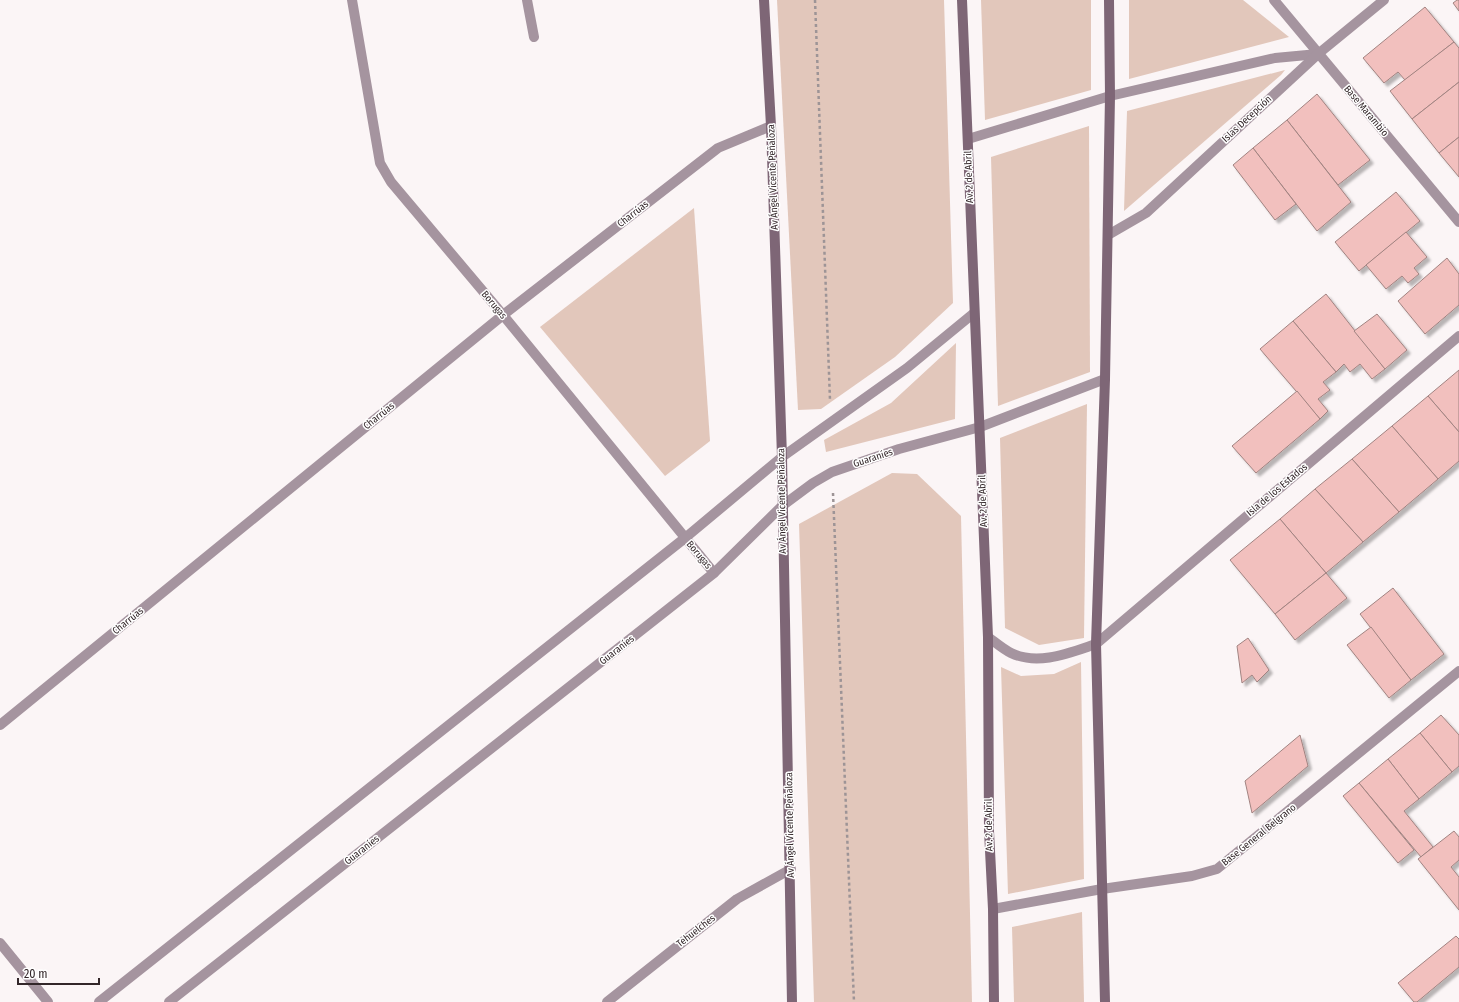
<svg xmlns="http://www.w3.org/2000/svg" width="1459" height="1002" font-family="'Fira Sans Condensed',sans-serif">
<defs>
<filter id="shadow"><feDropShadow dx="3.5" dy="3.5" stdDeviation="1" flood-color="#0004"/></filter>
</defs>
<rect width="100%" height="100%" fill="#fbf5f6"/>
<g fill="#e2c7bb">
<polygon points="777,0 944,0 953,303 895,357 821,409 798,410"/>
<polygon points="981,0 1091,0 1091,90 985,120"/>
<polygon points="1129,0 1243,0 1289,37 1129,79"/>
<polygon points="1285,70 1281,75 1124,211 1127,111"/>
<polygon points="1089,126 1090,372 998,406 991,157"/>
<polygon points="694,208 710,441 665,476 540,327"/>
<polygon points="956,343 955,419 826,452 824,440 891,403"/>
<polygon points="1087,404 1084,638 1039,645 1005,628 1000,438"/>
<polygon points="892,473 917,474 961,516 972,1002 814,1002 799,524"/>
<polygon points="1081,662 1084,879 1008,894 1001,667 1021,676 1054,674"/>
<polygon points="1082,912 1084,1002 1014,1002 1012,927"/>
</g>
<g fill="#f2c0be" stroke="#a18381" filter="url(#shadow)">
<polygon points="1457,0 1459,0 1459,11 1453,3"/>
<polygon points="1425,7 1454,42 1405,80 1398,72 1384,83 1363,58"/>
<polygon points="1454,42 1459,48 1459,82 1412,119 1390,91"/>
<polygon points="1459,82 1459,137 1439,153 1412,119"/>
<polygon points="1317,94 1370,160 1338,185 1287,120"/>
<polygon points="1287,120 1351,202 1317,231 1253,148"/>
<polygon points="1459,137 1459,177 1439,153"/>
<polygon points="1253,148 1296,204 1275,220 1233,165"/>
<polygon points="1396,192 1420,221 1359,271 1335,242"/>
<polygon points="1406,232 1427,257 1414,268 1419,274 1408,283 1402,276 1386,289 1366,265"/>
<polygon points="1447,258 1459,274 1459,305 1425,334 1398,301"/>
<polygon points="1326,294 1385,369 1372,379 1360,364 1350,372 1344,364 1336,372 1293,321"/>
<polygon points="1377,314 1407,350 1385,369 1354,331"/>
<polygon points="1293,321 1336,372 1323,382 1330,390 1318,399 1328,411 1320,419 1260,349"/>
<polygon points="1459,370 1459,432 1428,396"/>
<polygon points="1297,391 1320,419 1256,473 1232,446"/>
<polygon points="1428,396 1459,432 1459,461 1438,479 1392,426"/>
<polygon points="1392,426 1438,479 1399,512 1352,459"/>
<polygon points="1352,459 1399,512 1363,542 1315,489"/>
<polygon points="1315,489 1363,542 1326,573 1280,519"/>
<polygon points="1280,519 1326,573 1275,614 1230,560"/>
<polygon points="1326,573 1347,598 1295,640 1275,614"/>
<polygon points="1393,588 1444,654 1411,680 1360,614"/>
<polygon points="1371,627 1411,680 1389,698 1347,645"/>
<polygon points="1248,638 1269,670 1257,682 1252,675 1242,683 1237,646"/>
<polygon points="1441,715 1459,735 1459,766 1452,772 1420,733"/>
<polygon points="1420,733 1452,772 1419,799 1388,759"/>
<polygon points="1300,735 1308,766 1252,813 1245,781"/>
<polygon points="1388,759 1419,799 1404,811 1433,847 1421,857 1359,783"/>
<polygon points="1359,783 1414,850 1398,863 1343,796"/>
<polygon points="1454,831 1459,837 1459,860 1451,867 1459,877 1459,910 1418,859"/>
<polygon points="1456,936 1459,939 1459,967 1417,1002 1414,1002 1398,983"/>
</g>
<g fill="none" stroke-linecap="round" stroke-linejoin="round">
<g stroke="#9d9496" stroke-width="2.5" stroke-dasharray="3 3" stroke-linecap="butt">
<polyline points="815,0 830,400"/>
<polyline points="833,493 854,1002"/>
</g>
<g stroke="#a5949f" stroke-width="10">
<polyline points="352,0 380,163 391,182 503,315 714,573"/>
<polyline points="527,0 534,37"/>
<polyline points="1274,0 1459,222"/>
<polyline points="968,139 1110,96 1275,58 1318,54"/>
<polyline points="1108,235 1146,213 1318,54 1384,0"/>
<path d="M988,637C995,642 1003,649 1011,653C1038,666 1069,653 1096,644L1459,336"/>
<polyline points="0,725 503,315 718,148 771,126"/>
<polyline points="993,909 1102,889 1192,876 1217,869 1459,671"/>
<polyline points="0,943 48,1002"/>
<polyline points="99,1002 685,538 782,457 907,368 974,313"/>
<polyline points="169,1002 714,573 782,506 813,483 832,472 899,449 980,427 1105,379"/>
<polyline points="607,1002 737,899 791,869"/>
</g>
<g stroke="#7e6676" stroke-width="10">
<polyline points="764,0 771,126 782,457 792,1002"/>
<polyline points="962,0 988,637 989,831 993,909 994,1002"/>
<polyline points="1105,1002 1096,644 1105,379 1110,96 1109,0"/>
</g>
</g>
<g text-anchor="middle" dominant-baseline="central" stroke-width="3" stroke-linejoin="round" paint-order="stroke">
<g font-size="10" fill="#322629" stroke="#fff">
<text transform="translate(1366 111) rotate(50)">Base Marambio</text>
<text transform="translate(1247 119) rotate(-43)">Islas Decepción</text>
<text transform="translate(773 177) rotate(-92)">Av Ángel Vicente Peñaloza</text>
<text transform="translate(969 177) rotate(-92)">Av. 2 de Abril</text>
<text transform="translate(633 214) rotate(-38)">Charrúas</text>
<text transform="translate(494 305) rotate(50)">Borugas</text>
<text transform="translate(379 416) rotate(-39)">Charrúas</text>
<text transform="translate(873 458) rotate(-18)">Guaraníes</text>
<text transform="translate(1277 490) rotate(-40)">Isla de los Estados</text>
<text transform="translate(782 501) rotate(-91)">Av Ángel Vicente Peñaloza</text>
<text transform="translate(983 501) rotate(-92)">Av. 2 de Abril</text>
<text transform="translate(699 555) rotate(50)">Borugas</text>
<text transform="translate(128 621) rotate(-39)">Charrúas</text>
<text transform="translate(617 650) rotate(-38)">Guaraníes</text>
<text transform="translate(790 825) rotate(-91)">Av Ángel Vicente Peñaloza</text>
<text transform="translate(989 825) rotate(-91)">Av. 2 de Abril</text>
<text transform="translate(1259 835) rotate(-39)">Base General Belgrano</text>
<text transform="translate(362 850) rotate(-38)">Guaraníes</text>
<text transform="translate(696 931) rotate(-38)">Tehuelches</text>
</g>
</g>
<path d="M18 978v6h81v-6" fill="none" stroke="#322629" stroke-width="2"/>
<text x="24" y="978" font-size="12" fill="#322629" stroke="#ffffff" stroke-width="3" paint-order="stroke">20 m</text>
</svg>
